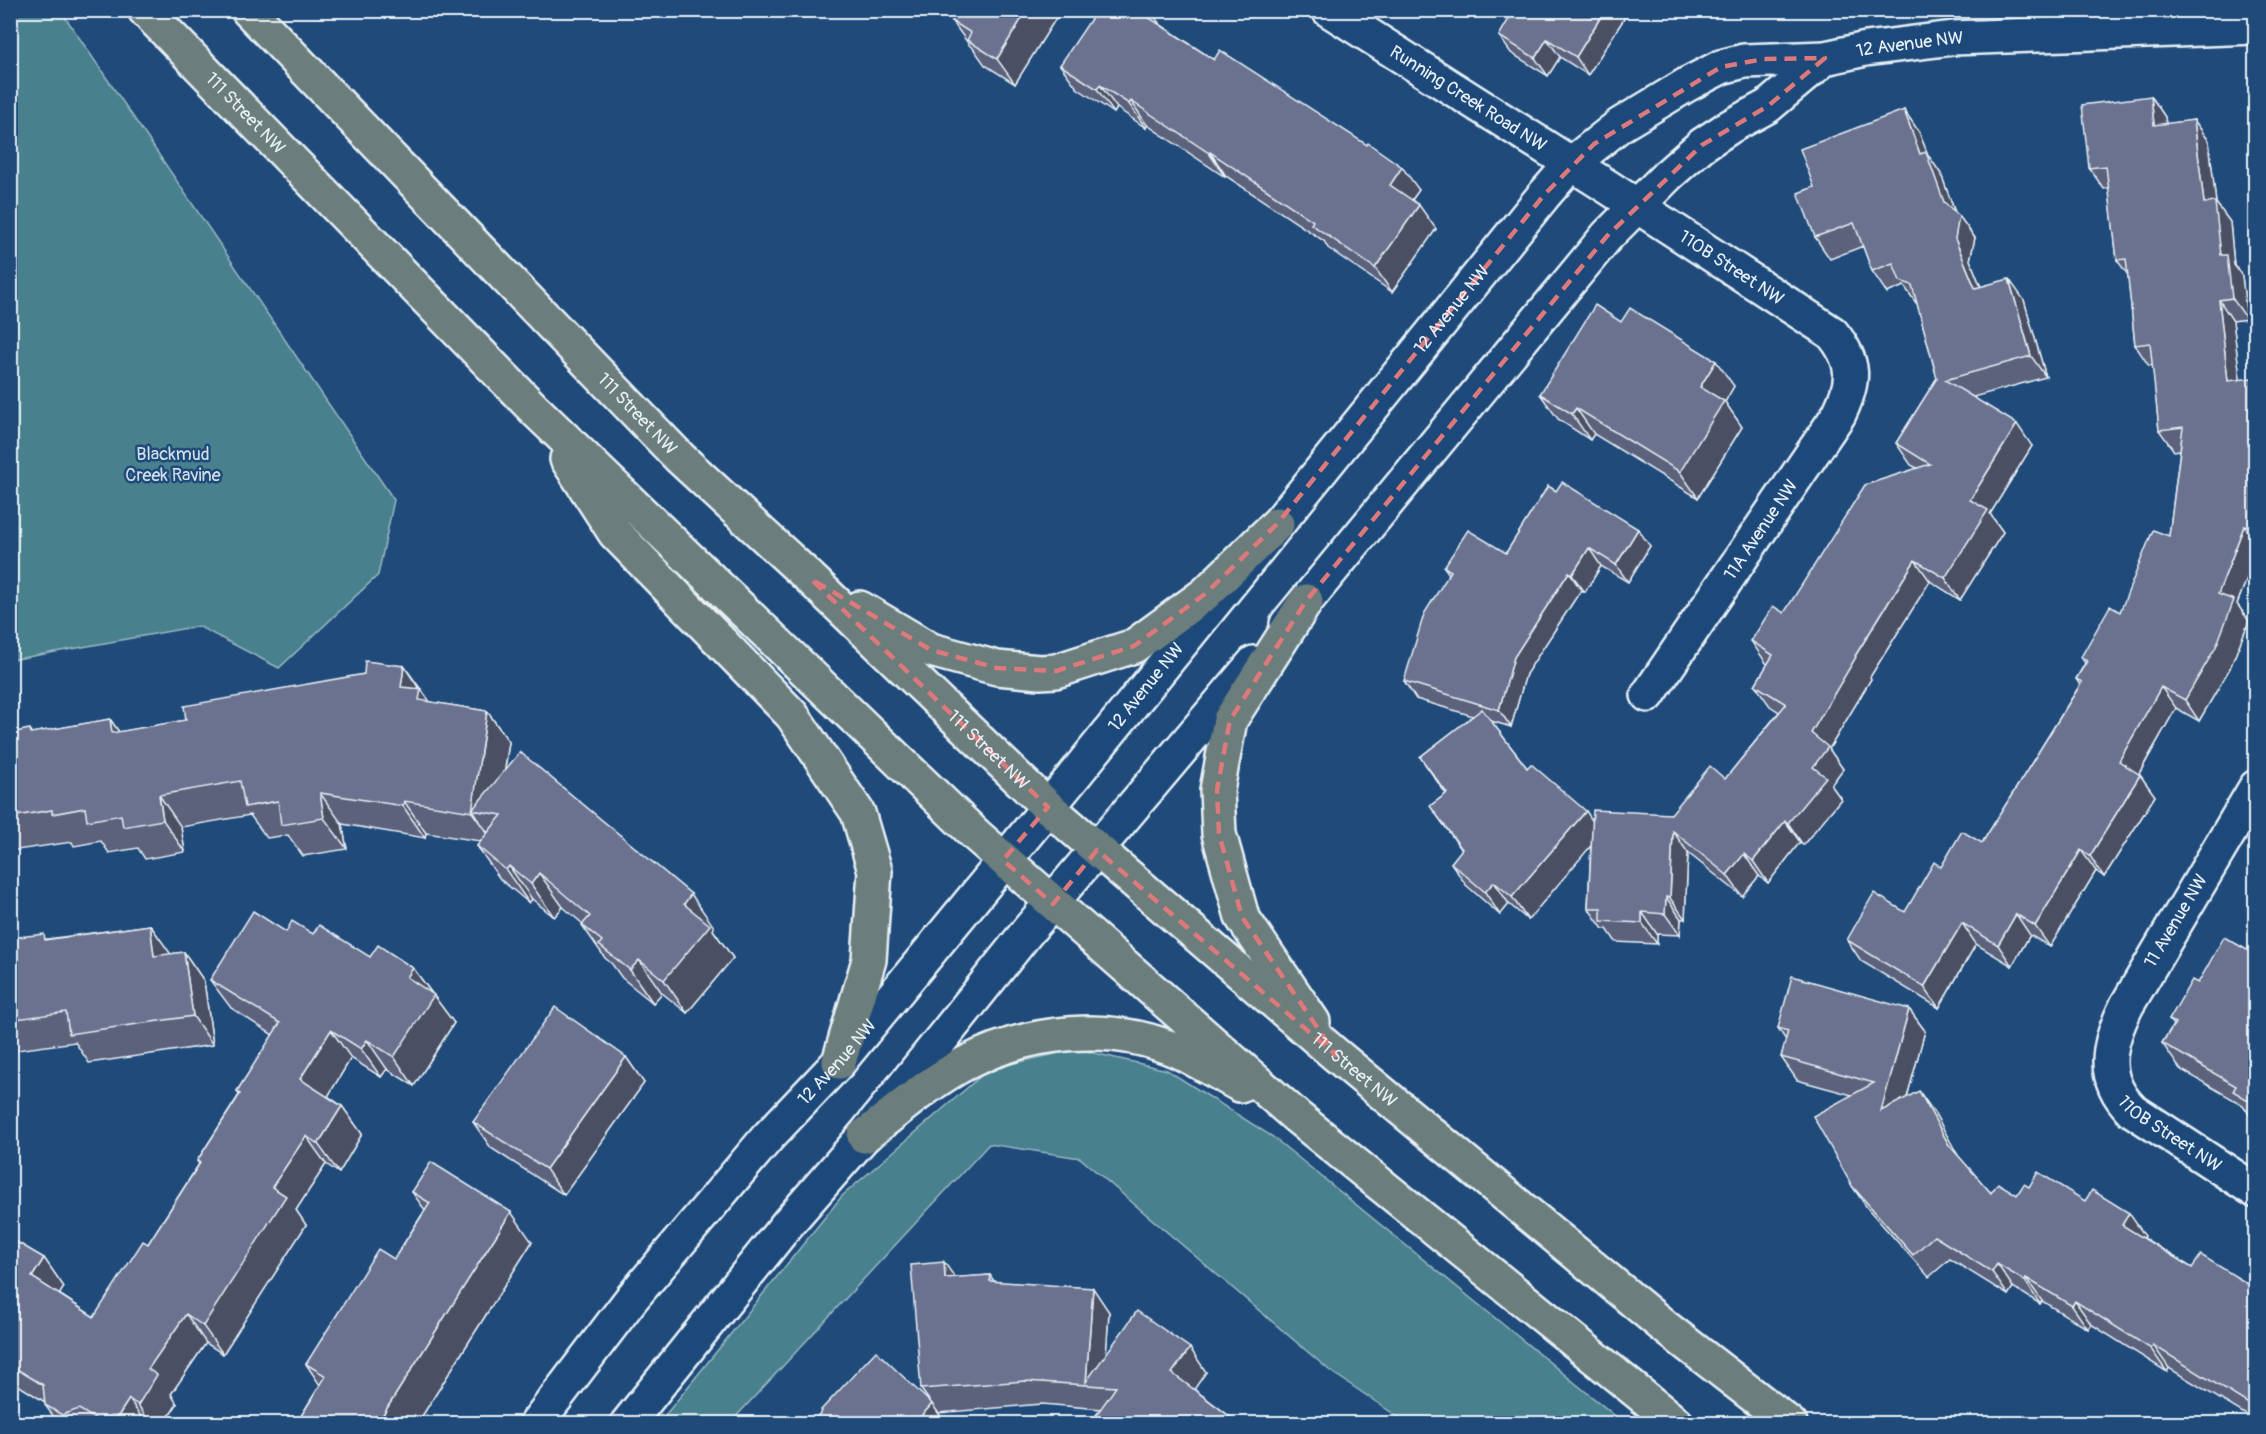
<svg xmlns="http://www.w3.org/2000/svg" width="2266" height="1434" font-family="Pangolin,sans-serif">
<rect width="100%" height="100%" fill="#1f4a7a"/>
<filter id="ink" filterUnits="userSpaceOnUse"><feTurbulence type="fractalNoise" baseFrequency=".0167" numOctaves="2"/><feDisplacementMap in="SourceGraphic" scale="12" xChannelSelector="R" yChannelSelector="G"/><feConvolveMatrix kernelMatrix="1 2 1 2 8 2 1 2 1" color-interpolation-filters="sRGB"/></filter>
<g filter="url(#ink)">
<g fill="#4a808d" stroke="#99b8c2" stroke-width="1.5">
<polygon points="11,10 61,11 394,500 378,575 279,668 198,626 11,660"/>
<polygon points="1077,1049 1167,1070 1273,1137 1624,1423 1407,1423 1329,1370 1080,1158 989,1144 730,1423 658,1424 842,1196 989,1069"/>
</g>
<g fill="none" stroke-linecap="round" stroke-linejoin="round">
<g stroke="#e8f1f8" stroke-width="38">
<g id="minor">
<path id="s1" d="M1329,10L1608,187L1832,333C1856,362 1855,381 1839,414L1648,695"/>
<polyline points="1287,624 1607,236 1668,175 1702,145 1731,126 1768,106 1825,58"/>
<path id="s2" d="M2256,787L2127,1005C2108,1043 2099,1077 2132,1110L2256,1191"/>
<path id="s3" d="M536,1424L632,1298L767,1138L839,1062L1073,777L1544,195L1571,164L1620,125L1688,84L1721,67L1744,61L1825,58L1866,49L1953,38L2256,27"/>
<polyline points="627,1424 789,1222 864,1136 1027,932 1254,663"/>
</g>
</g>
<g stroke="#e8f1f8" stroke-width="38">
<g id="major">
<path id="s4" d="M145,10L535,410L976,835L1297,1117L1677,1424"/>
<path id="s5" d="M248,10L680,458L811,579L1048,807L1336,1055L1665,1327L1790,1424"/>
<polyline points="567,459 615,533 792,715 858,813 875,871 869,960 839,1062"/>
<polyline points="1306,601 1230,720 1217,790 1219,834 1242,917 1313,1022"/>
<polyline points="860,608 931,650 997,668 1040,672 1056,671 1134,646 1205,594 1277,524"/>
<path d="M864,1136C896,1112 928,1083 964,1064C1029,1030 1112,1021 1180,1052C1200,1062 1220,1074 1240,1085"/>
</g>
</g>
<use href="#minor" stroke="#1f4a7a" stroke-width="33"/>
<use href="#major" stroke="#6c7e7c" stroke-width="33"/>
</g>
<g fill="#5c627b" stroke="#e8f1f8" stroke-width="1.5">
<polygon points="1061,10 1015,84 985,65 973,48 970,46 952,21"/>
<polygon points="1441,10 1455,10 1451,17"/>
<polygon points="1499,10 1624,10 1627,14 1588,75 1560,57 1548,76 1511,53 1499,36 1510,18"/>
<polygon points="1161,25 1214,60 1419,190 1412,200 1436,229 1392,292 1328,248 1324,241 1226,176 1225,177 1147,125 1146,128 1117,108 1114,113 1077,88 1060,65"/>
<polygon points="2151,96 2165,117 2166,124 2194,120 2209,141 2216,203 2230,222 2234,265 2242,276 2247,319 2233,321 2240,380 2253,378 2256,382 2256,555 2237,604 2249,621 2230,668 2199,721 2176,708 2139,774 2155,796 2104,877 2096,871 2050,947 2030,935 2012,966 1976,944 1939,1008 1861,961 1847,940 1905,912 1941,867 1982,843 2080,685 2076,679 2085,663 2081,657 2120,612 2169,536 2180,450 2174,451 2159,430 2153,365 2149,366 2135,345 2128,275 2117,260 2109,188 2104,189 2089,168"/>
<polygon points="1904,110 1919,132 1928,155 1941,174 1955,212 1959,216 1975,238 1970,260 1981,287 2024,300 2046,377 1973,397 2032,446 1990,514 2003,532 1960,600 1930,581 1870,677 1871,679 1829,749 1843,769 1831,785 1841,799 1803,845 1800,842 1768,883 1759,876 1742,896 1688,853 1685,919 1681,919 1680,935 1657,934 1657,944 1616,942 1607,929 1603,929 1588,908 1591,845 1528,920 1509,904 1500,915 1466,885 1451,863 1462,850 1430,806 1446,794 1420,757 1473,716 1416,699 1404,681 1449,574 1444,567 1506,553 1548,486 1650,546 1628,582 1601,566 1585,592 1581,590 1526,674 1511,727 1491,721 1527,768 1592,821 1671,814 1725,779 1779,712 1770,706 1755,685 1768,664 1766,663 1751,641 1784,613 1917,468 1911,465 1896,443 1937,378 1917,303 1916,303 1904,286 1887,293 1872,271 1863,246 1830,259 1815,237 1814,187"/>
<polygon points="1621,322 1734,386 1725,402 1742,427 1698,498 1594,434 1590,440 1558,419 1540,394"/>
<polygon points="404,666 430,702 487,711 509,742 505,770 714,927 713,930 733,958 687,1013 662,993 653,1003 622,978 612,964 605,958 582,925 583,924 563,907 554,917 532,899 529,903 500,879 477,846 481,841 426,833 425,838 342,824 347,849 303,856 288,835 267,838 250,815 181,827 185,852 145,859 138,848 109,853 101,841 74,846 72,842 10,851 10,733 32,733 110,719 119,732 186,720"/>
<polygon points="150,925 170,954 184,952 204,981 213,1045 89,1063 75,1042 10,1051 10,933 14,938 48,939"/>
<polygon points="286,932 313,934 370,957 413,968 454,1023 414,1086 387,1069 381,1077 351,1058 328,1096 342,1106 362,1134 339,1173 326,1164 296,1210 306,1225 223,1354 206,1343 171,1394 177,1404 164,1424 59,1424 45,1405 45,1402 10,1380 10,1238 44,1258 64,1287 59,1294 94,1317 148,1244 199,1164 197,1161 239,1095 237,1091 273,1035 231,1008 210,980"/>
<polygon points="2256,955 2256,1120 2251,1117 2243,1105 2180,1069 2162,1043 2173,1025 2169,1020 2198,983"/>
<polygon points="1909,1009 1925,1031 1907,1097 1935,1114 1958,1156 1991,1193 2017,1195 2029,1187 2085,1201 2145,1236 2144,1238 2192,1268 2256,1289 2256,1421 2169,1368 2167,1372 2091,1324 2088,1329 2042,1301 2040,1304 2013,1287 2008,1295 1950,1259 1929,1277 1868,1209 1852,1186 1852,1095 1797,1080 1781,1057 1786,1040 1778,1028"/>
<polygon points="626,1057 644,1083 564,1195 491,1148 473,1122"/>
<polygon points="412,1192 532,1242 417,1424 296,1424 320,1385 306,1364 394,1259 425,1210"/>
<polygon points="990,1275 994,1281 1109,1312 1106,1353 1206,1372 1194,1389 1240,1424 1098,1424 1094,1418 1101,1409 1042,1404 938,1413 921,1389 955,1278"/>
</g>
<g fill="#4b5064" stroke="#e8f1f8" stroke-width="1.5">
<polygon points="1027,10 1061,10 1015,84 997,59"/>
<polygon points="1149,10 1150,10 1166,33 1145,15"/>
<polygon points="1446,10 1455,10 1451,17"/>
<polygon points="1605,10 1624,10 1627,14 1588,75 1576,57"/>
<polygon points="1547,39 1560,57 1548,76 1535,58"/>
<polygon points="1100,85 1117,108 1114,113 1097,89"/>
<polygon points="2151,96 2165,117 2168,146 2154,125"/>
<polygon points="1131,101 1147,125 1146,128 1129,104"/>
<polygon points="1904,110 1919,132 1928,155 1941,174 1958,221 1959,216 1975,238 1970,260 1990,310 1975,288 1955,239 1944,202 1920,154"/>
<polygon points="2194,120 2209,141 2216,203 2230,222 2234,265 2242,276 2247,319 2232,298 2221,255 2204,203"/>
<polygon points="1210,152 1226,176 1225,177 1209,153"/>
<polygon points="1402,167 1419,190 1406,208 1390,185"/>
<polygon points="1419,205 1436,229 1392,292 1375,268"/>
<polygon points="2009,279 2024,300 2046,377 2031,356"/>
<polygon points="2219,300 2233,321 2243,402 2228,381"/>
<polygon points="1716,361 1734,386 1725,402 1742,427 1698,498 1680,472 1700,387"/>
<polygon points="2253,378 2256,382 2256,403"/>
<polygon points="1576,408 1594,434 1590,440 1572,414"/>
<polygon points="2017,424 2032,446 1990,514 2003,532 1960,600 1945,578 1970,500"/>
<polygon points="2244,526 2256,541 2256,555 2237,604 2249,621 2230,668 2199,721 2185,700 2218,594"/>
<polygon points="1638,529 1650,546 1628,582 1616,565"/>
<polygon points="1589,548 1601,566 1585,592 1572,575"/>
<polygon points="1915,560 1930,581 1870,677 1871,679 1829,749 1843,769 1831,785 1841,799 1803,845 1788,823 1813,767 1811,733 1855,656"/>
<polygon points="1569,572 1581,590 1526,674 1511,727 1499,710 1514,657"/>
<polygon points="404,666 420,690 421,689 443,721 401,687"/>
<polygon points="2161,687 2176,708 2134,782 2119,761"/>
<polygon points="487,711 509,742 498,814 472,810"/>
<polygon points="110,719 132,751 112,733"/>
<polygon points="2140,775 2155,796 2104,877 2090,856"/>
<polygon points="320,793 342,824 347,849 324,818"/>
<polygon points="159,795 181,827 185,852 163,820"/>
<polygon points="404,801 426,833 425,838 403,806"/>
<polygon points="472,810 494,842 494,843 472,812"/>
<polygon points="1586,811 1601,834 1528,920 1512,897"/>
<polygon points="1785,821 1800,842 1768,883 1753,861"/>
<polygon points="1673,831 1688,853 1685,919 1670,898"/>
<polygon points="2081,850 2096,871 2050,947 2035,926"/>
<polygon points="1744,854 1759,876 1742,896 1727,875"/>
<polygon points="509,866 532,899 529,903 506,870"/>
<polygon points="539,873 563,907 554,917 531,884"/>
<polygon points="1494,882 1509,904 1500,915 1485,892"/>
<polygon points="691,894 714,927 713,930 733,958 687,1013 664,980 684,904"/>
<polygon points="1666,897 1681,919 1680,935 1665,914"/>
<polygon points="1642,912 1657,934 1657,944 1642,923"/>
<polygon points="2016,914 2030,935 2012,966 1998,945"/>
<polygon points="1962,923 1976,944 1939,1008 1924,987"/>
<polygon points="150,925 170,953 174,985 154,956"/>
<polygon points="184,952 204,981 213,1045 193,1016"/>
<polygon points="639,960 662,993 653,1003 630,970"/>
<polygon points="413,968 454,1023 414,1086 394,1057 407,977"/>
<polygon points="1909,1009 1925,1031 1897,1134 1881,1111"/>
<polygon points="331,1030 351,1058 321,1108 300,1079"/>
<polygon points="367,1040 387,1069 381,1077 361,1049"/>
<polygon points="626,1057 644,1083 564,1195 546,1169"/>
<polygon points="1919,1091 1935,1114 1965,1168 1949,1145"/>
<polygon points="342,1106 362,1134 339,1173 318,1144"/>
<polygon points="306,1136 326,1164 296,1210 306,1225 223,1354 203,1326 272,1187"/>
<polygon points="511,1212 532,1242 417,1424 377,1424"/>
<polygon points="2129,1213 2145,1236 2138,1248 2122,1225"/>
<polygon points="44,1258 64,1287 52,1306 32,1277"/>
<polygon points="944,1262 961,1286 945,1278"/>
<polygon points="1997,1264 2013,1287 2008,1295 1992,1272"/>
<polygon points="2026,1278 2042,1301 2040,1304 2025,1281"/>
<polygon points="1093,1288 1109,1312 1104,1386 1086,1382"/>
<polygon points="2075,1301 2091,1324 2088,1329 2072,1306"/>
<polygon points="186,1314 206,1343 171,1394 177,1404 164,1424 151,1424 138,1405 148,1369"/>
<polygon points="2153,1345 2169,1368 2167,1372 2151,1349"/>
<polygon points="1190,1348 1206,1372 1189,1397 1172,1373"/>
<polygon points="129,1399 146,1424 113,1424"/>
<polygon points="932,1404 946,1424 914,1424"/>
</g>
<g fill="#6b728f" stroke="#e8f1f8" stroke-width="1.5">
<polygon points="958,10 1027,10 997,59 967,40 971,33 952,21"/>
<polygon points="1097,10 1149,10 1145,15 1214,60 1220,50 1367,145 1368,143 1402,167 1390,185 1419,205 1375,268 1311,224 1313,221 1210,152 1209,153 1131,101 1129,104 1100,85 1097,89 1060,65"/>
<polygon points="1605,10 1576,57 1547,39 1535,58 1499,36 1514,10"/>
<polygon points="2151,96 2154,125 2194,120 2204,203 2215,202 2221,255 2227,255 2232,298 2219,300 2228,381 2253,378 2256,403 2255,527 2244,526 2218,594 2234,600 2216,647 2185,700 2161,687 2119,761 2140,775 2090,856 2081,850 2035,926 2016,914 1998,945 1962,923 1924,987 1847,940 1874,893 1905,912 1934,862 1941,867 1962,831 1982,843 2082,682 2076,679 2087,661 2081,657 2110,606 2120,612 2153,530 2169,536 2183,427 2159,430 2150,343 2135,345 2126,259 2117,260 2106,166 2089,168 2082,105"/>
<polygon points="1904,110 1920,154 1926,152 1944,202 1959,216 1955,239 1975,288 2009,279 2031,356 1945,380 2017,424 1970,500 1988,510 1945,578 1915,560 1855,656 1856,657 1811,733 1828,747 1813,767 1826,777 1788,823 1785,821 1753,861 1744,854 1727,875 1673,831 1670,898 1666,897 1665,914 1642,912 1642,923 1601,921 1601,908 1588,908 1593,810 1671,814 1710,766 1725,779 1786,704 1755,685 1773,655 1751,641 1773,606 1784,613 1865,485 1930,464 1896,443 1937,378 1912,285 1900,281 1893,263 1872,271 1854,223 1815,237 1798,193 1814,187 1800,149"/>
<polygon points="1595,305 1621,322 1630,308 1716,361 1700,387 1724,401 1680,472 1576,408 1572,414 1540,394"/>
<polygon points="1562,482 1638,529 1616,565 1589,548 1572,575 1569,572 1514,657 1499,710 1404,681 1424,614 1451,571 1444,567 1468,530 1506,553 1548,486 1556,491"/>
<polygon points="365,661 404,666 401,687 421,689 419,700 487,711 472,812 404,801 403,806 320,793 324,818 281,825 278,801 245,807 240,781 159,795 163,820 123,827 121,815 87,821 85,808 52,814 52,810 10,817 10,733 30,729 31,733 110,719 112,733 186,720 184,706 364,674"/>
<polygon points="1482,709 1527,768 1531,764 1586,811 1512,897 1494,882 1485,892 1451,863 1462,849 1430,806 1447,793 1420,757"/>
<polygon points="520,752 691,894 684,904 710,925 664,980 639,960 630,970 599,945 602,941 582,925 590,916 539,873 531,884 509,866 506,870 477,846 502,815 472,810"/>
<polygon points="253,911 286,932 292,921 313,934 319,925 370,957 378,945 413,968 407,977 434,995 394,1057 367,1040 361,1049 331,1030 300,1079 342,1106 318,1144 306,1136 272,1187 286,1196 203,1326 186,1314 148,1369 157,1375 138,1405 129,1399 113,1424 103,1424 79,1409 62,1415 45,1405 43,1385 10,1365 10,1238 44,1258 32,1277 94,1317 143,1241 148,1244 200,1163 197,1161 240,1094 237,1091 280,1023 210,980"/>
<polygon points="150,925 154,956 184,952 193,1016 69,1034 66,1012 10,1020 10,938 44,934 45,940"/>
<polygon points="2224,937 2256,955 2256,975 2253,979 2256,981 2256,1105 2233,1091 2236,1086 2162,1043 2175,1023 2169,1020 2192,980 2198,983"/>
<polygon points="1792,976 1909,1009 1881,1111 1919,1091 1949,1145 1991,1193 1998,1183 2017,1195 2024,1184 2029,1187 2038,1172 2085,1201 2092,1190 2129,1213 2122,1225 2192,1268 2201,1255 2256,1289 2255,1408 2153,1345 2151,1349 2075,1301 2072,1306 2026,1278 2025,1281 1997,1264 1992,1272 1934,1236 1913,1255 1852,1186 1813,1116 1874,1083 1781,1057 1788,1031 1778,1028"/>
<polygon points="555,1007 626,1057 546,1169 473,1122"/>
<polygon points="431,1162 511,1212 377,1424 296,1424 326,1376 306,1364 378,1249 394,1259 430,1203 412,1192"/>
<polygon points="944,1262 945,1278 990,1275 990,1281 1093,1288 1086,1382 1137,1311 1190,1348 1172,1373 1240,1424 1102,1424 1094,1418 1116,1387 1025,1381 921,1389 911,1265"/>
<polygon points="876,1351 932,1404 914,1424 810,1424 822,1411 821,1410"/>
</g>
</g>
<path fill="none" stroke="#dd787b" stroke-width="4.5" stroke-dasharray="12 8" stroke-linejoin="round" d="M1825,58L1768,106L1702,145L1607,236L1306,601L1230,720L1217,790L1219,834L1242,917L1336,1055L1097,850L1053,904L1003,860L1048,807L811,579L931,650L997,668L1056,671L1134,646L1205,594L1277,524L1544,195L1594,144L1721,67L1764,59Z"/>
<g text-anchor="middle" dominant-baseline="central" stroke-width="5" stroke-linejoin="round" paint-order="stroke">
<g font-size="18" fill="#e8f1f8" stroke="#1f4a7a">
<text stroke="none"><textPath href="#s3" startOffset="2001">12 Avenue NW</textPath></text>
<text stroke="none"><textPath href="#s1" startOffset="165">Running Creek Road NW</textPath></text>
<text stroke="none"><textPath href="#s4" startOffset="144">111 Street NW</textPath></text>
<text stroke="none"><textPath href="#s1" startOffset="478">110B Street NW</textPath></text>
<text stroke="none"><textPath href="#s3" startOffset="1443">12 Avenue NW</textPath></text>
<text stroke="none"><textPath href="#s5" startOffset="561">111 Street NW</textPath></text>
<text transform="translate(1761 530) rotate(-56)">11A Avenue NW</text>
<text stroke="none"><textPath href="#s3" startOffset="957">12 Avenue NW</textPath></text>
<text stroke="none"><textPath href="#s5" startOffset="1047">111 Street NW</textPath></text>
<text transform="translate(2176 921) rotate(-59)">11 Avenue NW</text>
<text stroke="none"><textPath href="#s3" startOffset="471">12 Avenue NW</textPath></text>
<text stroke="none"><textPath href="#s5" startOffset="1533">111 Street NW</textPath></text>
<text stroke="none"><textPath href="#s2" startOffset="412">110B Street NW</textPath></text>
</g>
<g font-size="18" fill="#d0e0e8" stroke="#1f4a7a">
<text x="173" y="454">Blackmud<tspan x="173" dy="21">Creek Ravine</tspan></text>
</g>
</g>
<rect width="2266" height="1434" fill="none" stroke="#1f4a7a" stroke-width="36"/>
<rect x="18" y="18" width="2230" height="1398" fill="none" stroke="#e8f1f8" stroke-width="2" filter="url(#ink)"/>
</svg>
